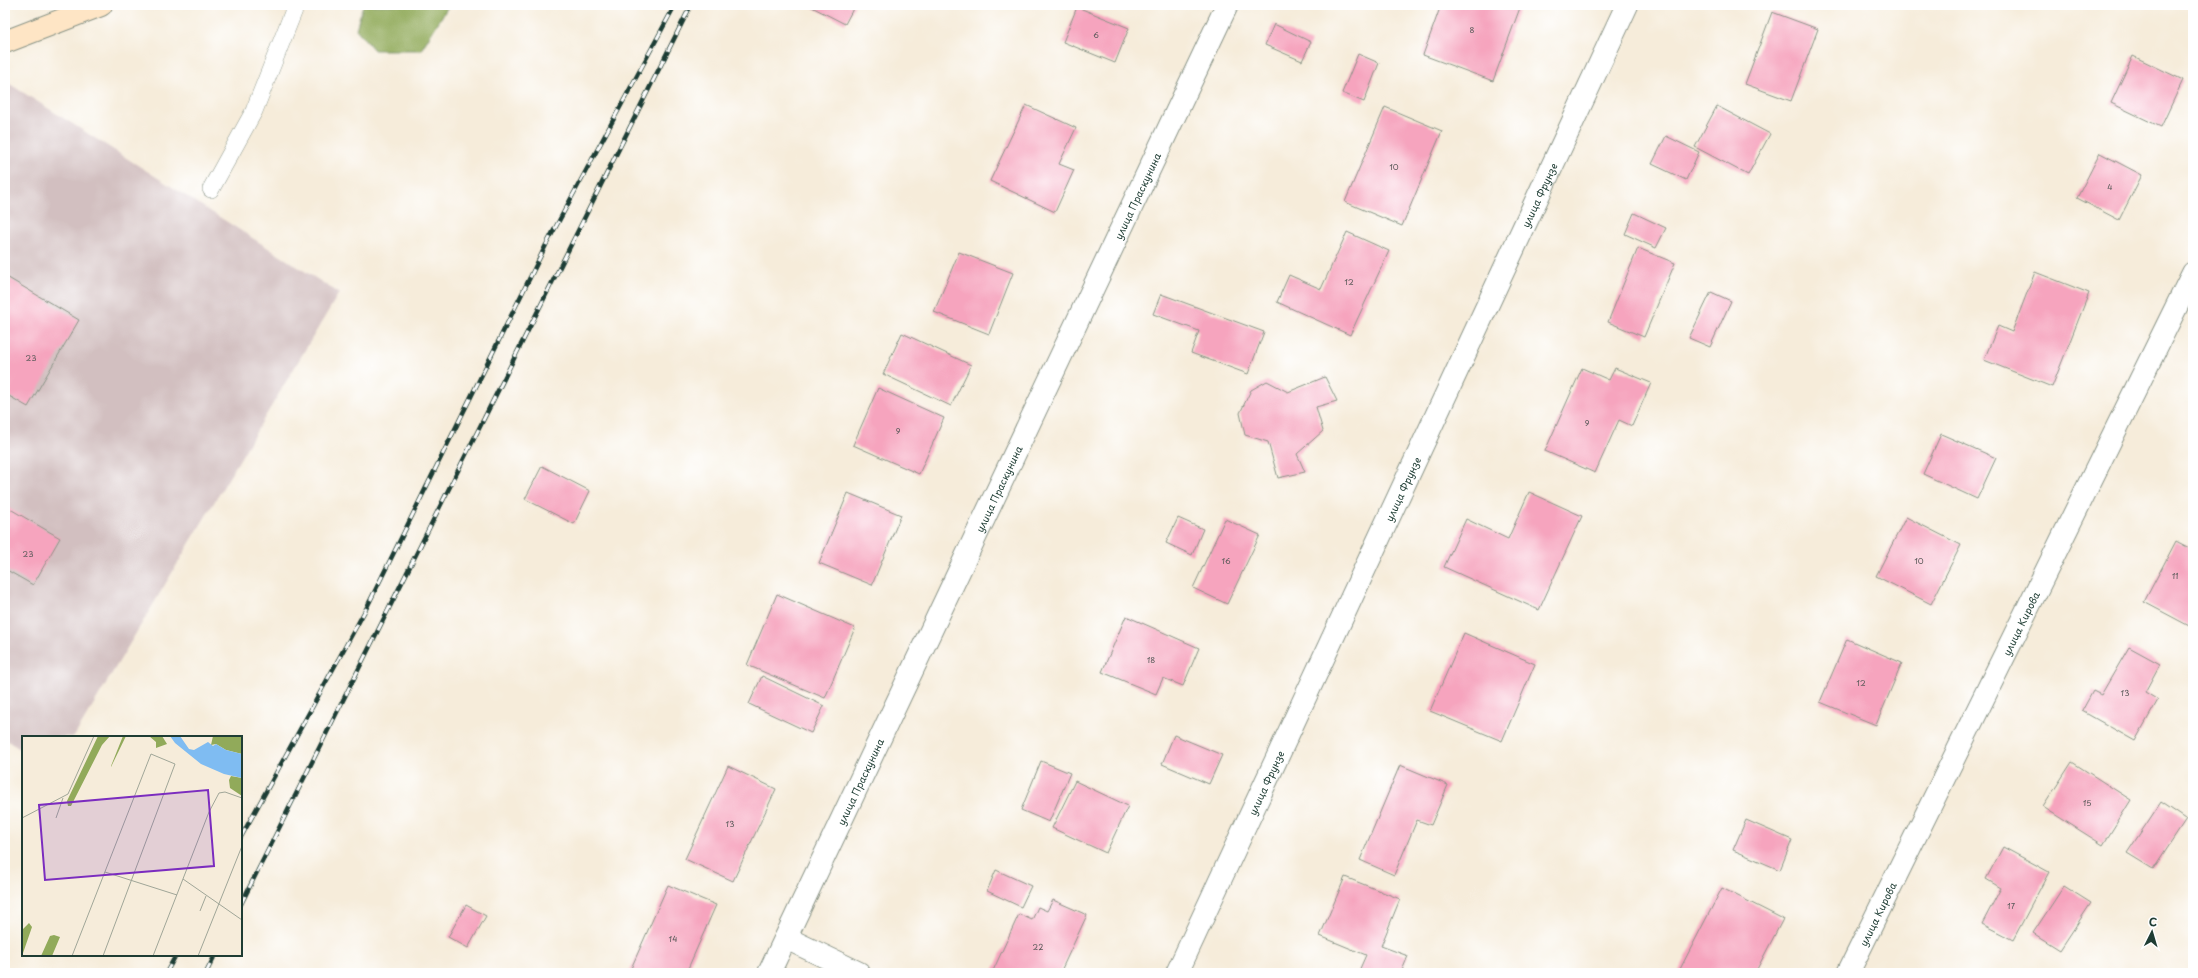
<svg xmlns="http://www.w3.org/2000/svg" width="2198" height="978" font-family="'Playpen Sans',sans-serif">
<rect width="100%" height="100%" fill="#fff"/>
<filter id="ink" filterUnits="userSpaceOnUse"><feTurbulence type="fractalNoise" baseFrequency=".025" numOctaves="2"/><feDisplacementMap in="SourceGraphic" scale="8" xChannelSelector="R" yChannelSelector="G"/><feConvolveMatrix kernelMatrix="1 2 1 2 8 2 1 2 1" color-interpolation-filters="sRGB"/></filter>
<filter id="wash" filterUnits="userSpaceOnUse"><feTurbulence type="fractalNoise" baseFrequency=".012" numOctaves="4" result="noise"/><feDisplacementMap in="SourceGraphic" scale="16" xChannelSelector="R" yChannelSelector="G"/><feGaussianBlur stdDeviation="0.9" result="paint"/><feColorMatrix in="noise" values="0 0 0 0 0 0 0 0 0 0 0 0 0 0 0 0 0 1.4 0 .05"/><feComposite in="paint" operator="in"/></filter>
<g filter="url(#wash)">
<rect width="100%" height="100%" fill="#f6ecda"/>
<polygon fill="#d2bfc0" points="5,81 339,293 74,737 23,737 23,751 5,739"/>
<polygon fill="#91aa5a" stroke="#587447" points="363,5 449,5 421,50 374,50 356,29"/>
<g id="blocks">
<g fill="#f6a4be">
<polygon points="808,5 855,5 845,24"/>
<polygon points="1441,5 1521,5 1493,81 1423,55"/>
<polygon points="1077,7 1129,28 1115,63 1063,42"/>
<polygon points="1772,12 1818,29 1791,101 1745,84"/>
<polygon points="1274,24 1311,42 1302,61 1265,45"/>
<polygon points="1358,54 1379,63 1364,102 1342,93"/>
<polygon points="2133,56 2183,80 2161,127 2111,103"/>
<polygon points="1026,105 1076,128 1059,164 1074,170 1055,212 990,181"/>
<polygon points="1717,106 1770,134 1748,175 1695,147"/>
<polygon points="1385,107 1442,131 1402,226 1345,202"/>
<polygon points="1666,136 1699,152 1686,180 1652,164"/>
<polygon points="2100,153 2142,175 2119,220 2077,198"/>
<polygon points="1634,213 1666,228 1656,248 1625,234"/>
<polygon points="1347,232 1389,251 1350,335 1277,302 1289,275 1321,289"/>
<polygon points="1638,248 1675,263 1644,337 1608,322"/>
<polygon points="959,252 1013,273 989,334 934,312"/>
<polygon points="2035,272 2089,293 2052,387 1984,360 1998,326 2012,332"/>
<polygon points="5,276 79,320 28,407 9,396 5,403"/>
<polygon points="1711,292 1731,301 1710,347 1689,338"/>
<polygon points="1161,294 1264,332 1248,374 1191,353 1199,331 1153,314"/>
<polygon points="902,333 971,365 951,406 883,374"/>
<polygon points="1582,368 1609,380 1615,368 1651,383 1632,426 1619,420 1595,473 1545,451"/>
<polygon points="1325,377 1337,401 1316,407 1323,431 1297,454 1305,472 1278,478 1268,442 1245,435 1240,413 1251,390 1267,381 1288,392"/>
<polygon points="878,388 944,418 919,474 853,445"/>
<polygon points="1941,434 1996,458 1977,499 1923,474"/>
<polygon points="542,466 590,491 574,524 525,499"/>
<polygon points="1529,492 1582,516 1539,610 1444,567 1466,519 1508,539"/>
<polygon points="848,493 901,515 872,585 819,563"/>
<polygon points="5,506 60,538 33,585 5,569"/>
<polygon points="1906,517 1961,545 1931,604 1876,576"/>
<polygon points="1178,518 1203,529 1192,555 1166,543"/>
<polygon points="1225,519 1260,535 1227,604 1193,588"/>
<polygon points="2176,541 2193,550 2193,628 2144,602"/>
<polygon points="777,594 855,628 825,698 747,665"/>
<polygon points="1126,616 1199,648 1183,686 1163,678 1156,694 1102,672"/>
<polygon points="1464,633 1535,664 1502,741 1430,711"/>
<polygon points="1847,639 1902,663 1876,725 1820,702"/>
<polygon points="2129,647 2160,664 2145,692 2158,700 2135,741 2082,711 2093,691 2101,695"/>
<polygon points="762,676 824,706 811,733 749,704"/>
<polygon points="1174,735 1222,755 1209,784 1162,764"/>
<polygon points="1041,761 1070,773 1049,822 1021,810"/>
<polygon points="2072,762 2131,800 2103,845 2043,807"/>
<polygon points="1400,765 1448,785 1431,825 1417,820 1394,875 1360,860"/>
<polygon points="728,766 776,789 733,881 685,859"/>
<polygon points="1075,781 1128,806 1106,853 1052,828"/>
<polygon points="2161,802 2186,819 2153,869 2127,853"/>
<polygon points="1746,820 1792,840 1780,870 1733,850"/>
<polygon points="2003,847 2049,872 2013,940 1982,924 2001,888 1986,879"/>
<polygon points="996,870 1031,886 1021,907 987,891"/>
<polygon points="1345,877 1400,899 1381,946 1408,956 1401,973 1358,973 1366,955 1320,936"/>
<polygon points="668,885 716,905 686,973 629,973"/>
<polygon points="2064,886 2091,903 2060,950 2033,933"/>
<polygon points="1722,888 1783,919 1755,973 1678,973"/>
<polygon points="1053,900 1087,915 1060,973 992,973 1019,914 1032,920 1038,907 1047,911"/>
<polygon points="466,905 486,916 468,948 448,937"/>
</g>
</g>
</g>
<g filter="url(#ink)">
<use href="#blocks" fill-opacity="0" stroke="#8a9487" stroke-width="1"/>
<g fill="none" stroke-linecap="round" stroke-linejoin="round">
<g stroke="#8a9487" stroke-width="18">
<polyline id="lane" points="211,189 254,111 296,5"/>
</g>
<g stroke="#8a9487" stroke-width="24">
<g id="street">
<polyline points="786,938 859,973"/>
<path id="s1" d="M769,973L1227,5"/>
<path id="s2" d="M1177,973L1627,5"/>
<path id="s3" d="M1848,973L2193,273"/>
</g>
</g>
<g stroke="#8a9487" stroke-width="24">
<polyline id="secondary" points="5,42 101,5"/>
</g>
<use href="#lane" stroke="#fff" stroke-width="17"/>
<use href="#street" stroke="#fff" stroke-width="22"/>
<use href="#secondary" stroke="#fee5c5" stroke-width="22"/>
<g stroke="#1f3d34" stroke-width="4.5">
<g id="rail">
<polyline points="241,837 367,607 546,245 675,5"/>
<polyline points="241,904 691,5"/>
<polyline points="166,973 176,955"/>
<polyline points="206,973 215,955"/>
</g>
</g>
<use href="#rail" stroke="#fff" stroke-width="3" stroke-dasharray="9" stroke-linecap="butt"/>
</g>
</g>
<g text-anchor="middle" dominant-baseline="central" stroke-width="4" stroke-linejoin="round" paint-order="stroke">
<g font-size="8" fill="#555756">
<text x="1472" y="30">8</text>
<text x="1096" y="35">6</text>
<text x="1394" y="167">10</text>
<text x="2110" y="187">4</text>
<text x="1349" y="282">12</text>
<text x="31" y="358">23</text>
<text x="1587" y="423">9</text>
<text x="898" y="431">9</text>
<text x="28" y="554">23</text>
<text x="1226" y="561">16</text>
<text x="1919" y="561">10</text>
<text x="2175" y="576">11</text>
<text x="1151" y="660">18</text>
<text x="1861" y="683">12</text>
<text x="2125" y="693">13</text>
<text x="2087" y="803">15</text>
<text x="730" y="824">13</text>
<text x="2011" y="906">17</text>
<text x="673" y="939">14</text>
<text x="1038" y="947">22</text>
</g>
<g font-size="10" fill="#1f3d34" stroke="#fff">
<text stroke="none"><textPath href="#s2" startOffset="858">улица Фрунзе</textPath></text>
<text stroke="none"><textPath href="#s1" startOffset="860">улица Праскунина</textPath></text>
<text stroke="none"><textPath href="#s1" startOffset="536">улица Праскунина</textPath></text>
<text stroke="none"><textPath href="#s2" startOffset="534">улица Фрунзе</textPath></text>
<text stroke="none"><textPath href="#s3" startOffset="390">улица Кирова</textPath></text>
<text stroke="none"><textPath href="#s1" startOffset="212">улица Праскунина</textPath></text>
<text stroke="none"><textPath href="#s2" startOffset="210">улица Фрунзе</textPath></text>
<text stroke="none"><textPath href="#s3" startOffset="66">улица Кирова</textPath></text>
</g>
</g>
<g transform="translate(22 736)">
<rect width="220" height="220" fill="#f6ecda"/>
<path d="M76,0H88L80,9L49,70H46L45,65ZM101,0H104L89,31V30ZM127,0H140L145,8L134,12V6ZM191,0H220V18L204,14L194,8L189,9ZM209,40L220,42V60L208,52L207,44ZM7,187L10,191L0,220V194ZM32,199L38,201L30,220H19L28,200Z" fill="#91aa5a"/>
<path d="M148,0H158L167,13L172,14L186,6L191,10L194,8L204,14L220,18V42L202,38L179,28L153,7Z" fill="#7fbcf2"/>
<path fill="none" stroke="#a0a698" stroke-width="1" d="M0,82L46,58L72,0M34,82L41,62M83,136L155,159M161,143L220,184M178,175L184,160M50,220L129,18L153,28L81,220M131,220L187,76L197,57L203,56L220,62M176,220L220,110"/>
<path fill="#7b2cbf" fill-opacity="0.15" stroke="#7b2cbf" stroke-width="2" d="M186,54L192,130L23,144L17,69Z"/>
<rect width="220" height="220" fill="none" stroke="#1f3d34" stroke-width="2"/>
</g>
<rect width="2198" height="978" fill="none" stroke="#fff" stroke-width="20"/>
<g transform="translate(2152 932) rotate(5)" stroke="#ffffff" stroke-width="3" paint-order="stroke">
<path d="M0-3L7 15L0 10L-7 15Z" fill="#1f3d34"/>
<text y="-6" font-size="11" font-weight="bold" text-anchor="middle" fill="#1f3d34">С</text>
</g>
</svg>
